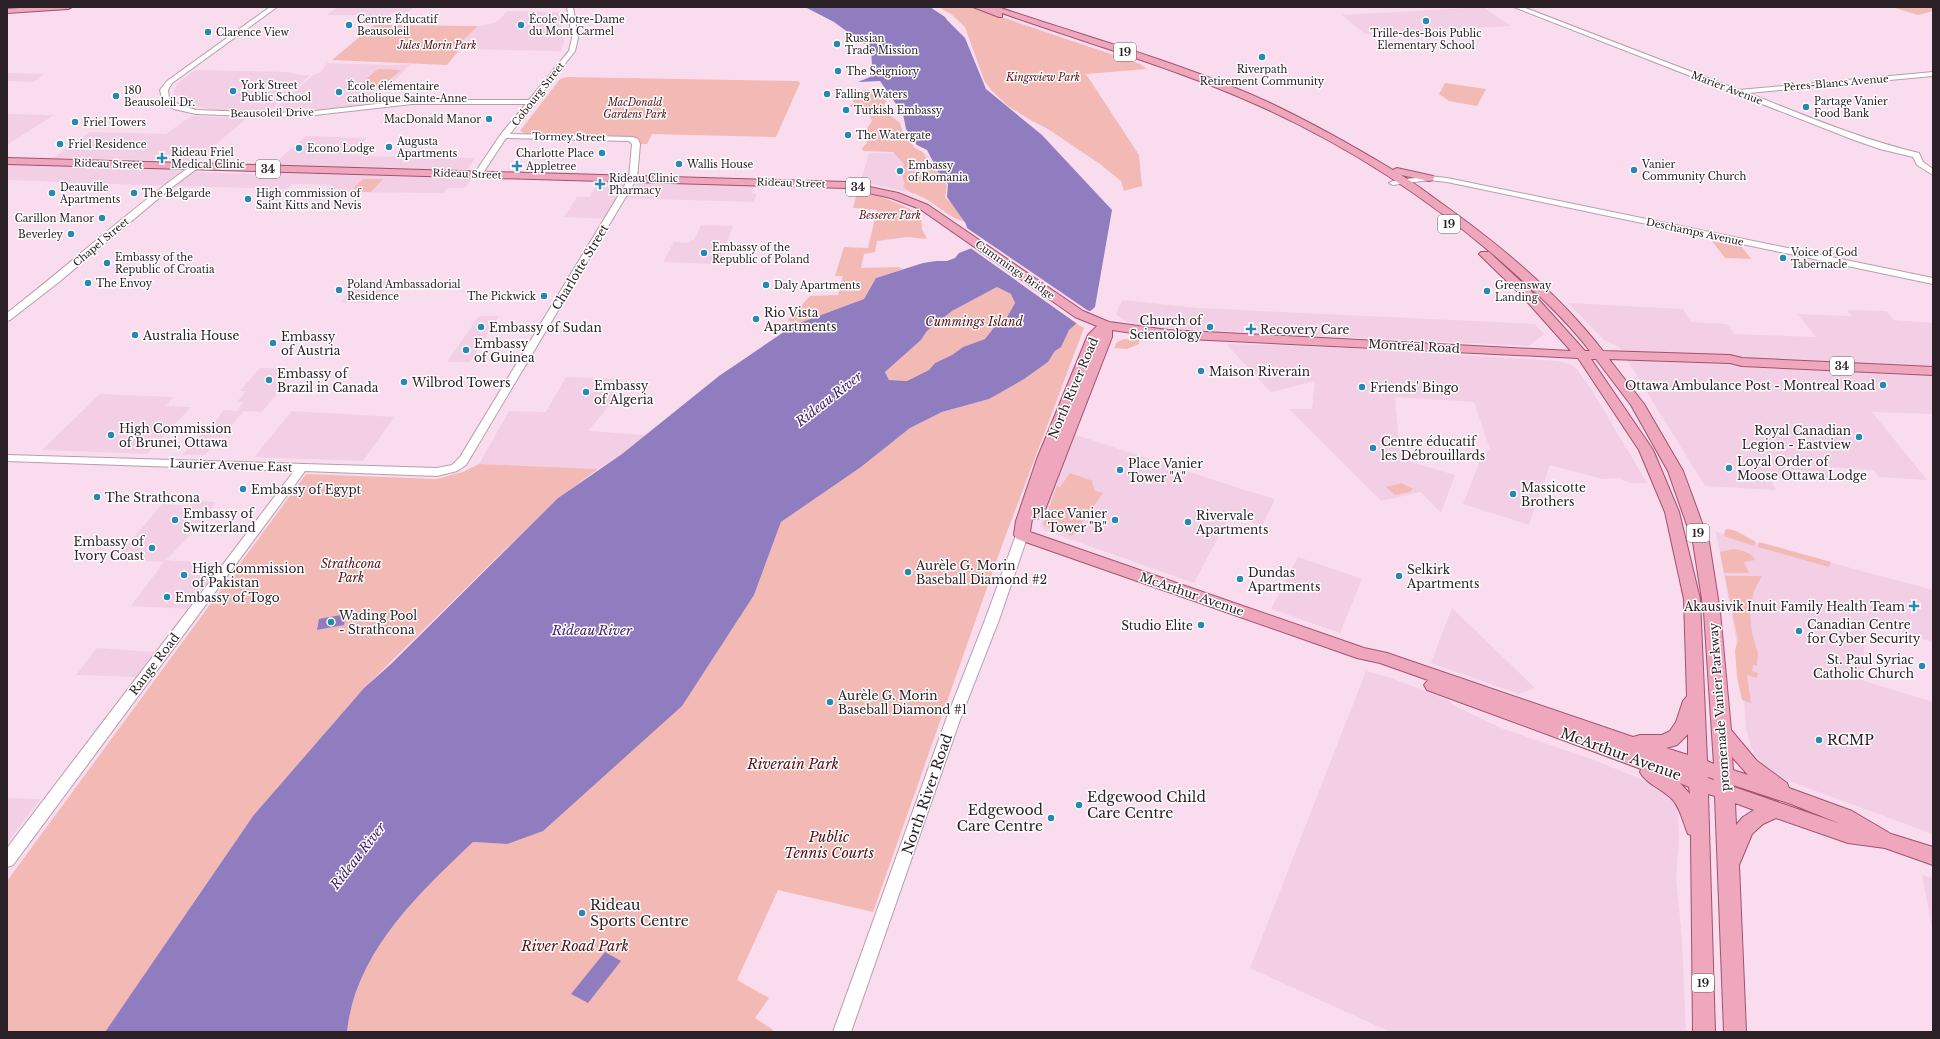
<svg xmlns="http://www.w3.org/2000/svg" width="1940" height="1039" font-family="'Libre Baskerville',serif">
<rect width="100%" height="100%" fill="#f9ddee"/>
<g fill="#f2cfe5">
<polygon points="338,7 414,7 407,13 392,13 383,20 374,23 362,20 367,15 327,15"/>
<polygon points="1483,7 1511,26 1365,34 1342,15"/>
<polygon points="508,11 559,12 564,42 561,51 460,49 457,46 478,26 495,23"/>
<polygon points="327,63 390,65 411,64 371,103 320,110 273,111 313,75 321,72"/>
<polygon points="195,70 288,72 300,75 310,75 269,111 214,110 185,104 174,94 174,90 177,84"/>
<polygon points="7,73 44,74 33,82 7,81"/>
<polygon points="7,114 54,115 7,145"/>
<polygon points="191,116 247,118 196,161 53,158 90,132 166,134"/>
<polygon points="306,136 367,138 350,155 418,158 475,158 462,178 471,179 465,188 448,188 443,193 323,192 331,185 292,184 286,189 174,186 191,172 262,174"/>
<polygon points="869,153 927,154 930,161 946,184 906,182 905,192 861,181"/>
<polygon points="7,161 195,167 168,186 7,180"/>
<polygon points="602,178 754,182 752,193 757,194 753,202 621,198 609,219 564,217 577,197 589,197"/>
<polygon points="701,225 733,226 719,264 663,262 674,242 689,243 690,241 694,240"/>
<polygon points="359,281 390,282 374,303 341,302"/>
<polygon points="1122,300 1198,308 1535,324 1544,334 1529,346 1166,328 1126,322 1116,314"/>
<polygon points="1568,303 1683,309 1691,322 1727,324 1734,334 1816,337 1798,314 1852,316 1847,310 1886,311 1894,320 1933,323 1933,414 1872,412 1927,480 1879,477 1873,470 1827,467 1836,482 1769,478 1776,490 1705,486 1619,347 1604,340"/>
<polygon points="479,316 499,316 470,362 447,362"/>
<polygon points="1229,344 1307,346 1460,355 1559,361 1569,364 1576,368 1593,392 1647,483 1630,483 1619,478 1602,479 1550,465 1529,525 1463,504 1478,466 1479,458 1490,449 1474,402 1395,397 1400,452 1404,460 1455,475 1441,513 1421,492 1381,501 1289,409 1312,409 1315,381 1271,392 1228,346"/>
<polygon points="260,368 297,369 262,412 244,411 205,455 182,455 209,425 215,422 224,410 237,411 244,402 237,402 246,391 240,391"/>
<polygon points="566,377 621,379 610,405 588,431 646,435 622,454 598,469 479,464 509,411 546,412"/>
<polygon points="100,394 173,397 166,406 191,407 147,454 42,450"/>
<polygon points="292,411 394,417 363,461 254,457"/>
<polygon points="1073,434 1245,490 1275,499 1262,526 1230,515 1194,583 1044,530 1040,526"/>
<polygon points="195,501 216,502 189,536 166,560 221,564 187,609 131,606 164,562 116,559 162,504 191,506"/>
<polygon points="1716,532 1933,590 1933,642 1864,621 1864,681 1933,702 1933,834 1786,780 1772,772 1760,762 1751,747 1746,728 1742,672"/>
<polygon points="1298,557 1362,579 1340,633 1271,609"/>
<polygon points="1452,608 1535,688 1519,694 1431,663"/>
<polygon points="97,648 98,648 155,652 136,677 76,675"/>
<polygon points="1366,671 1391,678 1448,700 1453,705 1501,728 1594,760 1665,789 1678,805 1679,842 1676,877 1682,939 1686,1032 1390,1032 1250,968"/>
<polygon points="7,798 40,799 7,843"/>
<polygon points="1922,875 1933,878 1933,934"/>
</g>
<g fill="#f3b9b5">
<polygon points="939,7 972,7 1140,64 1147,69 1086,74 1139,155 1142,186 1124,191 1121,181 1100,164 1048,129 1032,121 1008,106 991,90 984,80 965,27 951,14"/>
<polygon points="1892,7 1933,7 1933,11 1918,15"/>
<polygon points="374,25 474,26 478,26 457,46 460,49 447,65 332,60"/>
<polygon points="378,69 401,70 382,86 358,86"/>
<polygon points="567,77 798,81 800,83 776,137 652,134 647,144 640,144 639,139 630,137 525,134 520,131 560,79"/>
<polygon points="1445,83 1486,89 1477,106 1449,101 1439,94"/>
<path d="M864,90C874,90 882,90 887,100L884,105L891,116L900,123L903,133L915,148L923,152L928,163L942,175V180L947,185L945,198L953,204L966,221C954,222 934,202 922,197C915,193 907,193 903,186L905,183C901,175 902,171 904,164L893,152L863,151L862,148L867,143C865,128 863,135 872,121L870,116L849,106L854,103L852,99L856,93Z"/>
<polygon points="363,179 383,179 371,192 351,191"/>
<path d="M857,193C879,194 903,204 921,216L922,229L927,239L907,237L877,241L875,252L864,254L861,268L899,267L903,269L876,278L864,299L794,325L788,320L810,296L838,295L843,276H835L844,247L868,248L877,210L853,208Z"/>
<polygon points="1712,241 1742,247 1751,259 1725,258"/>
<polygon points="997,287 1011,294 1015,303 1006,319 996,325 985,339 963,347 952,355 935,363 929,370 907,381 889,380 885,372 921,340 927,331 952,311"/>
<path d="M1075,323L1084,328L1001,548L873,912L778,890L737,980L769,998L755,1018L773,1030L771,1032H347C355,953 418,893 473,842L507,844L754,595L781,522L861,467L910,428L942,412L989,399L1048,362L1069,330Z"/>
<polygon points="1124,339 1139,340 1139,344 1127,349 1114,348 1117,342"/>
<polygon points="479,464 598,469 558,498 364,688 253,816 105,1032 7,1032 7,881 306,474 436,479 463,472"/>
<polygon points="1070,473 1093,481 1092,483 1095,491 1103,493 1072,536 1043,525 1057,486 1060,487"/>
<polygon points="1402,483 1413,489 1410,492 1395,495 1386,487"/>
<path d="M1727,529C1739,530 1745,537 1755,541L1754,546L1724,536L1725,530Z"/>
<polygon points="1759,542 1831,562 1829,567 1758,547"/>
<path d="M1733,549C1741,550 1752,552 1755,560L1744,562L1749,573H1724L1720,552Z"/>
<polygon points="1725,576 1762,576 1754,591 1751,606 1749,607 1752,633 1758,653 1757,666 1753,665 1752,671 1758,673 1757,678 1747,675 1751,703 1742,700 1737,677 1735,650 1738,640"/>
</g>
<g fill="#907dbf" fill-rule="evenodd">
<path d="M805,7H930L945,17L947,20L965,38L986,89L1042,135L1112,210L1095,307L1069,330L1061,347L1055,351L1048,362L1024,379L989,399L942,412L910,428L861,467L781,522L754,595L682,706L543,831L507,844L473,842C418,894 355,953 347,1032H105L253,816L364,688L391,664L558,498L622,454L719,376L794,325L864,299L876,278L923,263L936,261H947L955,258L959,253L972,248L966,224L947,197L948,184L939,173L927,150L917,145L906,129L903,114L880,81L858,82L870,77L872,65L871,49L834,22ZM997,287L1011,294L1015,303L1006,319L996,325L985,339L963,347L952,355L935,363L929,370L907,381L889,380L885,372L921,340L927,331L952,311Z"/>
<polygon points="346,614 344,625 317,630 319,619"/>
<polygon points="605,952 621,961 588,1003 571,994"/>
</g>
<polygon fill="#f9ddee" points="964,226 1087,310 1092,312 1078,324 1076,323 969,247"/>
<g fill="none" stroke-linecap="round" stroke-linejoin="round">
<g stroke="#b79dad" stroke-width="2">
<g id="minor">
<polygon points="270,7 277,7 172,83 168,90 169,99 180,105 196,110 275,113 315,111 412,100 529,100 569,51 572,38 567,7 573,7 578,38 575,51 510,134 633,137 638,139 640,144 637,178 466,465 457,471 437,476 305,471 13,865 7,867 7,848 294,471 7,461 7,455 437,468 452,465 460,457 629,178 632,144 629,141 506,138 481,176 475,176 474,174 501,134 526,104 412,104 315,115 275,117 196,114 174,109 163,102 160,90 167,81"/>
<path d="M1514,7H1523L1739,90L1933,72V76L1748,93C1804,115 1860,139 1919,153L1923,162L1933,169V175L1917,165L1913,157L1880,149L1854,140Z"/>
<path d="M192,165H195L199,167L171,188L59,282L10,320L7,321V313C69,265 128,211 192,165Z"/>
<polygon points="1429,176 1447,178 1933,278 1933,284 1447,182 1429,180 1393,185 1389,183 1393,181"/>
<polygon points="1022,531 1026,532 1028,535 999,620 961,717 851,1032 833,1032 947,717 985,620 1016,535 1018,532"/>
</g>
</g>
<g stroke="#a3516d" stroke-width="2">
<g id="major">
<polygon points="32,7 72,7 68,9 7,13 7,9"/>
<path d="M973,7H998C1089,38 1183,63 1270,103C1312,123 1353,146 1393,170L1397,168L1433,176L1434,178L1433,180L1429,181L1401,175C1415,183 1428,194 1441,203C1500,245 1559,294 1603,351L1730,355L1742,358L1933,367V375L1742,366L1730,363L1609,359L1644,404L1683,471L1709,542L1720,612L1731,730L1757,761L1787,783L1789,788L1852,811L1891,834L1933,847V865L1885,848L1848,843L1776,818L1763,824L1752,834L1739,865L1746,1032H1724L1715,796L1708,794L1715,1032H1693L1691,835L1688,834C1683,822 1681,810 1673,800C1663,789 1646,784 1640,772L1641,769L1427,690L1424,685L1428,680L1380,663L1357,658L1017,539L1014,535L1016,521L1037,459L1088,335L1097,326L1075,317L920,209L891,198L846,188L7,164V158L846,182L898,193L928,205L1083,311L1109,322L1168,330L1571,351L1523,297L1481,256L1479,254L1481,252H1489L1531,291L1585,351H1590C1563,316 1528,285 1495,256C1425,196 1346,145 1262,107C1179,69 1089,44 1002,13V17H999ZM1112,330L1168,338L1578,358L1639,450L1665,512L1684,599L1687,696L1683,701L1676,722L1670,731L1662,735H1640L1633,737L1387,653L1364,648L1030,532L1032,519L1041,518L1043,515L1112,337ZM1100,336V337L1063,429L1100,337ZM1591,359H1596L1631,405L1668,471L1693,542L1704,612L1714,764L1707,761L1700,599L1679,512L1653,450ZM1688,734V755L1666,748L1677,745ZM1732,757L1748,775L1733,770ZM1708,777L1714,779V780L1708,778ZM1680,783L1689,787L1690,794ZM1733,785L1791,804L1841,824L1734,787ZM1735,803L1754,810L1743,817L1736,825Z"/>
</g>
</g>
<use href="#minor" fill="#fff" fill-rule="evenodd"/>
<use href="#major" fill="#efa7be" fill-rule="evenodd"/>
</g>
<g fill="#2689b3" stroke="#fff" stroke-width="1.5">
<circle cx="1426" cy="21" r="4"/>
<circle cx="349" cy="25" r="4"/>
<circle cx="521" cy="25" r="4"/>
<circle cx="208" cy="32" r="4"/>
<circle cx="837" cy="44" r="4"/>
<circle cx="1262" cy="57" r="4"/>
<circle cx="838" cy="71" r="4"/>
<circle cx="233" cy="91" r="4"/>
<circle cx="339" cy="92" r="4"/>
<circle cx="827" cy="94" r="4"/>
<circle cx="116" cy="96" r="4"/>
<circle cx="1806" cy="107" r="4"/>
<circle cx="846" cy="110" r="4"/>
<circle cx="489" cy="119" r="4"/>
<circle cx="75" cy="122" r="4"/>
<circle cx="848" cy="135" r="4"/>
<circle cx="60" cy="144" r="4"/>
<circle cx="389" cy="147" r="4"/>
<circle cx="299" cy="148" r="4"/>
<circle cx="602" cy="153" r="4"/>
<path d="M160 152h4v4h4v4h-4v4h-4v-4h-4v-4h4z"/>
<circle cx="679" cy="164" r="4"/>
<path d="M515 160h4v4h4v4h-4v4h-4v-4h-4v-4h4z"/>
<circle cx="1634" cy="170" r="4"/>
<circle cx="900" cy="171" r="4"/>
<path d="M598 178h4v4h4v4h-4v4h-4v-4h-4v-4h4z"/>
<circle cx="52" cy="193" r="4"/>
<circle cx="134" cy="193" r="4"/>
<circle cx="248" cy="199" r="4"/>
<circle cx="102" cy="218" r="4"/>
<circle cx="71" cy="234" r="4"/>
<circle cx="704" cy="253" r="4"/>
<circle cx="1783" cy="258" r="4"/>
<circle cx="107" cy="263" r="4"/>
<circle cx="88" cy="283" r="4"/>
<circle cx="766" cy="285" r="4"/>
<circle cx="339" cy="290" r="4"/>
<circle cx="1487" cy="291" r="4"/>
<circle cx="544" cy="296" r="4"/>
<circle cx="756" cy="319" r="4"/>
<circle cx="481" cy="327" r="4"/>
<circle cx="1210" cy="327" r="4"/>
<path d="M1249 323h4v4h4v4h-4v4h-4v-4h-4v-4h4z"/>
<circle cx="135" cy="335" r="4"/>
<circle cx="273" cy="343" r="4"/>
<circle cx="466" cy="350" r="4"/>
<circle cx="1201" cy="371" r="4"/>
<circle cx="269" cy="380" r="4"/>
<circle cx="404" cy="382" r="4"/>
<circle cx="1883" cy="385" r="4"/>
<circle cx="1362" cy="387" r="4"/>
<circle cx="586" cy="392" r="4"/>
<circle cx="111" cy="435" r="4"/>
<circle cx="1859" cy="437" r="4"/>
<circle cx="1373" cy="448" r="4"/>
<circle cx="1729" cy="468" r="4"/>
<circle cx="1120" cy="470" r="4"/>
<circle cx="243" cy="489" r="4"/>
<circle cx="1513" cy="494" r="4"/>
<circle cx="97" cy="497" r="4"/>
<circle cx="175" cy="520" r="4"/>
<circle cx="1115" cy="520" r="4"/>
<circle cx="1188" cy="522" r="4"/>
<circle cx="152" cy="548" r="4"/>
<circle cx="908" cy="572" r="4"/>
<circle cx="184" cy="575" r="4"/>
<circle cx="1399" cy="576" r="4"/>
<circle cx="1240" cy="579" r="4"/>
<circle cx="167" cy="597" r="4"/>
<path d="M1912 600h4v4h4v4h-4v4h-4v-4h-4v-4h4z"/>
<circle cx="331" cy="622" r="4"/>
<circle cx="1201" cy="625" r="4"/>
<circle cx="1799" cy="631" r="4"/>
<circle cx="1922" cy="666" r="4"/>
<circle cx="830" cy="702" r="4"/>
<circle cx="1819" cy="740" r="4"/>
<circle cx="1079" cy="805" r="4"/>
<circle cx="1051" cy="818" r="4"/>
<circle cx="582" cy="913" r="4"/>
</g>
<g text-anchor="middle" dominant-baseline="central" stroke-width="3" stroke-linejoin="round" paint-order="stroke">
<g font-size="10" fill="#2a2026" stroke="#fff" text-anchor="start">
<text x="357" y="19">Centre Éducatif<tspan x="357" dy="12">Beausoleil</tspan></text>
<text x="529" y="19">École Notre-Dame<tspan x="529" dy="12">du Mont Carmel</tspan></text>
<text x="216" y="32">Clarence View</text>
<text x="1426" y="33" text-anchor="middle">Trille-des-Bois Public<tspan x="1426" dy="12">Elementary School</tspan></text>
<text x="845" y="38">Russian<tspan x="845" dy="12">Trade Mission</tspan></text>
<text x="1262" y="69" text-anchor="middle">Riverpath<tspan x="1262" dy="12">Retirement Community</tspan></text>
<text x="846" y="71">The Seigniory</text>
<text x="241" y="85">York Street<tspan x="241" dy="12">Public School</tspan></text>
<text x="347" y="86">École élémentaire<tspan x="347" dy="12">catholique Sainte-Anne</tspan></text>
<text x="124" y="90">180<tspan x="124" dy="12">Beausoleil Dr.</tspan></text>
<text x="835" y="94">Falling Waters</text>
<text x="1814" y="101">Partage Vanier<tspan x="1814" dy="12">Food Bank</tspan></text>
<text x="854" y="110">Turkish Embassy</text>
<text x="481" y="119" text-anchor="end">MacDonald Manor</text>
<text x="83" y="122">Friel Towers</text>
<text x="856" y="135">The Watergate</text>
<text x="397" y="141">Augusta<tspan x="397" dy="12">Apartments</tspan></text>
<text x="68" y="144">Friel Residence</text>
<text x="307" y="148">Econo Lodge</text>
<text x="171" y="152">Rideau Friel<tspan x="171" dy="12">Medical Clinic</tspan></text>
<text x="594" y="153" text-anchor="end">Charlotte Place</text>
<text x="687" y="164">Wallis House</text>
<text x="1642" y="164">Vanier<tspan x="1642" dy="12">Community Church</tspan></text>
<text x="908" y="165">Embassy<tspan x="908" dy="12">of Romania</tspan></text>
<text x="526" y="166">Appletree</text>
<text x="609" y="178">Rideau Clinic<tspan x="609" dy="12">Pharmacy</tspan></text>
<text x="60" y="187">Deauville<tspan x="60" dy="12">Apartments</tspan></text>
<text x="142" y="193">The Belgarde</text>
<text x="256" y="193">High commission of<tspan x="256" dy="12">Saint Kitts and Nevis</tspan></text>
<text x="94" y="218" text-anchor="end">Carillon Manor</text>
<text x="63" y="234" text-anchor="end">Beverley</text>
<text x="712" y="247">Embassy of the<tspan x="712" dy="12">Republic of Poland</tspan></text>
<text x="1791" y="252">Voice of God<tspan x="1791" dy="12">Tabernacle</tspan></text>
<text x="115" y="257">Embassy of the<tspan x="115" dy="12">Republic of Croatia</tspan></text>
<text x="96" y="283">The Envoy</text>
<text x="347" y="284">Poland Ambassadorial<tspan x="347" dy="12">Residence</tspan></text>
<text x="774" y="285">Daly Apartments</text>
<text x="1495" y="285">Greensway<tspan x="1495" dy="12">Landing</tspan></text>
<text x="536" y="296" text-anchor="end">The Pickwick</text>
</g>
<g font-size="10" font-style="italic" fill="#550e13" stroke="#fff">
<text x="437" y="45">Jules Morin Park</text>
<text x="1043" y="77">Kingsview Park</text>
<text x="635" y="102">MacDonald<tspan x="635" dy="12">Gardens Park</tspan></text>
<text x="890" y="215">Besserer Park</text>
</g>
<g font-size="10" fill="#2a2026" stroke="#fff">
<text transform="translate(1836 83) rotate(-5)">Pères-Blancs Avenue</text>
<text transform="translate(1727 88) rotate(21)">Marier Avenue</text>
<text transform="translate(538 94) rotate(-52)">Cobourg Street</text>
<text transform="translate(272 113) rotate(-1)">Beausoleil Drive</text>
<text transform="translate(569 137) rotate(1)">Tormey Street</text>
<text transform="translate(108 164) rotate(2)">Rideau Street</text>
<text transform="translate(467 174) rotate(2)">Rideau Street</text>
<text transform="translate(791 183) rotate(2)">Rideau Street</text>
<text transform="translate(1695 232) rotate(12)">Deschamps Avenue</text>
<text transform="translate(101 242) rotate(-40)">Chapel Street</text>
<text transform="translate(1015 270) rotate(35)">Cummings Bridge</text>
</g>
<g fill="#fff" stroke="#6a6367" stroke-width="1">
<rect x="1114" y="43" width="22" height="18" rx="3"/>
<rect x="256" y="160" width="24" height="18" rx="3"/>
<rect x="846" y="178" width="24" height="18" rx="3"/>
<rect x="1438" y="215" width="22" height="18" rx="3"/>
<rect x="1830" y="357" width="24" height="18" rx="3"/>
<rect x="1687" y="524" width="22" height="18" rx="3"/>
<rect x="1692" y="974" width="22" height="18" rx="3"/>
</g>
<g font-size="11" font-weight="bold" fill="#2a2026">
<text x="1125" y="52">19</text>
<text x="268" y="169">34</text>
<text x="858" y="187">34</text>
<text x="1449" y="224">19</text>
<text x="1842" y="366">34</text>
<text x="1698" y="533">19</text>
<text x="1703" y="983">19</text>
</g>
<g font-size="12" fill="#2a2026" stroke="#fff">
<text transform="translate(580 267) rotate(-59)">Charlotte Street</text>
<text transform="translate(1414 346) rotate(3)">Montréal Road</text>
<text transform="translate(1073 388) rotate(-67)">North River Road</text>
<text transform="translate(231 465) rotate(2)">Laurier Avenue East</text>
<text transform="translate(1192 594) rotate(19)">McArthur Avenue</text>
<text transform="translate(154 664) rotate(-53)">Range Road</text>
<text transform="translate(1719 707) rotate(-94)">promenade Vanier Parkway</text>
</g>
<g font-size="12" fill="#2a2026" stroke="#fff" text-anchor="start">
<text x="764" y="312">Rio Vista<tspan x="764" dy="14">Apartments</tspan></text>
<text x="1202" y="320" text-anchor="end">Church of<tspan x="1202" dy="14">Scientology</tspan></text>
<text x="489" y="327">Embassy of Sudan</text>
<text x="1260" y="329">Recovery Care</text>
<text x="143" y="335">Australia House</text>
<text x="281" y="336">Embassy<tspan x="281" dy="14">of Austria</tspan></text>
<text x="474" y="343">Embassy<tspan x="474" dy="14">of Guinea</tspan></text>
<text x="1209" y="371">Maison Riverain</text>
<text x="277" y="373">Embassy of<tspan x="277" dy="14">Brazil in Canada</tspan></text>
<text x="412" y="382">Wilbrod Towers</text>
<text x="594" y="385">Embassy<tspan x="594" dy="14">of Algeria</tspan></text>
<text x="1875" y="385" text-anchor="end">Ottawa Ambulance Post - Montreal Road</text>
<text x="1370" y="387">Friends' Bingo</text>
<text x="119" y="428">High Commission<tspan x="119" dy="14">of Brunei, Ottawa</tspan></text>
<text x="1851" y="430" text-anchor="end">Royal Canadian<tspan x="1851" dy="14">Legion - Eastview</tspan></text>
<text x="1381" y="441">Centre éducatif<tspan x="1381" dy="14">les Débrouillards</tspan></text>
<text x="1737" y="461">Loyal Order of<tspan x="1737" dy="14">Moose Ottawa Lodge</tspan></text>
<text x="1128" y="463">Place Vanier<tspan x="1128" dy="14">Tower "A"</tspan></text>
<text x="1521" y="487">Massicotte<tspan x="1521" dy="14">Brothers</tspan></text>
<text x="251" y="489">Embassy of Egypt</text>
<text x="105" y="497">The Strathcona</text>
<text x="183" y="513">Embassy of<tspan x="183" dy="14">Switzerland</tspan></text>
<text x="1107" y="513" text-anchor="end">Place Vanier<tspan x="1107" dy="14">Tower "B"</tspan></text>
<text x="1196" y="515">Rivervale<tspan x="1196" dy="14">Apartments</tspan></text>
<text x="144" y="541" text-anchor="end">Embassy of<tspan x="144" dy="14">Ivory Coast</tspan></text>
<text x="916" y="565">Aurèle G. Morin<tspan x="916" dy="14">Baseball Diamond #2</tspan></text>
<text x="192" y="568">High Commission<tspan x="192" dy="14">of Pakistan</tspan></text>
<text x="1407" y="569">Selkirk<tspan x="1407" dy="14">Apartments</tspan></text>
<text x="1248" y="572">Dundas<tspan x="1248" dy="14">Apartments</tspan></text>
<text x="175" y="597">Embassy of Togo</text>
<text x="1905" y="606" text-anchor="end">Akausivik Inuit Family Health Team</text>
<text x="339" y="615">Wading Pool<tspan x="339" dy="14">- Strathcona</tspan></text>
<text x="1807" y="624">Canadian Centre<tspan x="1807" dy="14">for Cyber Security</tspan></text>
<text x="1193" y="625" text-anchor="end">Studio Elite</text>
<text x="1914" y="659" text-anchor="end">St. Paul Syriac<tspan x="1914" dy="14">Catholic Church</tspan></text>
<text x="838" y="695">Aurèle G. Morin<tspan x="838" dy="14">Baseball Diamond #1</tspan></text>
</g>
<g font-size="12" font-style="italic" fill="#550e13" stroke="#fff">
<text x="974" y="321">Cummings Island</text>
<text x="351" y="563">Strathcona<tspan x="351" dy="14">Park</tspan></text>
</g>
<g font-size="13" font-style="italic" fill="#3e206e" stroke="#fff">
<text transform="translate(829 399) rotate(-38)">Rideau River</text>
<text x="592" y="630">Rideau River</text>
<text transform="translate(358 856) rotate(-52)">Rideau River</text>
</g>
<g font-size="14" fill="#2a2026" stroke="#fff" text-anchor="start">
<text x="1827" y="740">RCMP</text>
<text x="1087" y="797">Edgewood Child<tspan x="1087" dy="16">Care Centre</tspan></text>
<text x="1043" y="810" text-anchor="end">Edgewood<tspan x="1043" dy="16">Care Centre</tspan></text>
<text x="590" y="905">Rideau<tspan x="590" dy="16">Sports Centre</tspan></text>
</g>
<g font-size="14" fill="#2a2026" stroke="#fff">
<text transform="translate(1621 754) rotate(20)">McArthur Avenue</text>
<text transform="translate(927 794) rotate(-71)">North River Road</text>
</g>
<g font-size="14" font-style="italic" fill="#550e13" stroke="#fff">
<text x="793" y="764">Riverain Park</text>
<text x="829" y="837">Public<tspan x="829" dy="16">Tennis Courts</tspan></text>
<text x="575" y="946">River Road Park</text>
</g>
</g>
<rect width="1940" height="1039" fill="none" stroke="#2a2026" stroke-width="16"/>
</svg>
